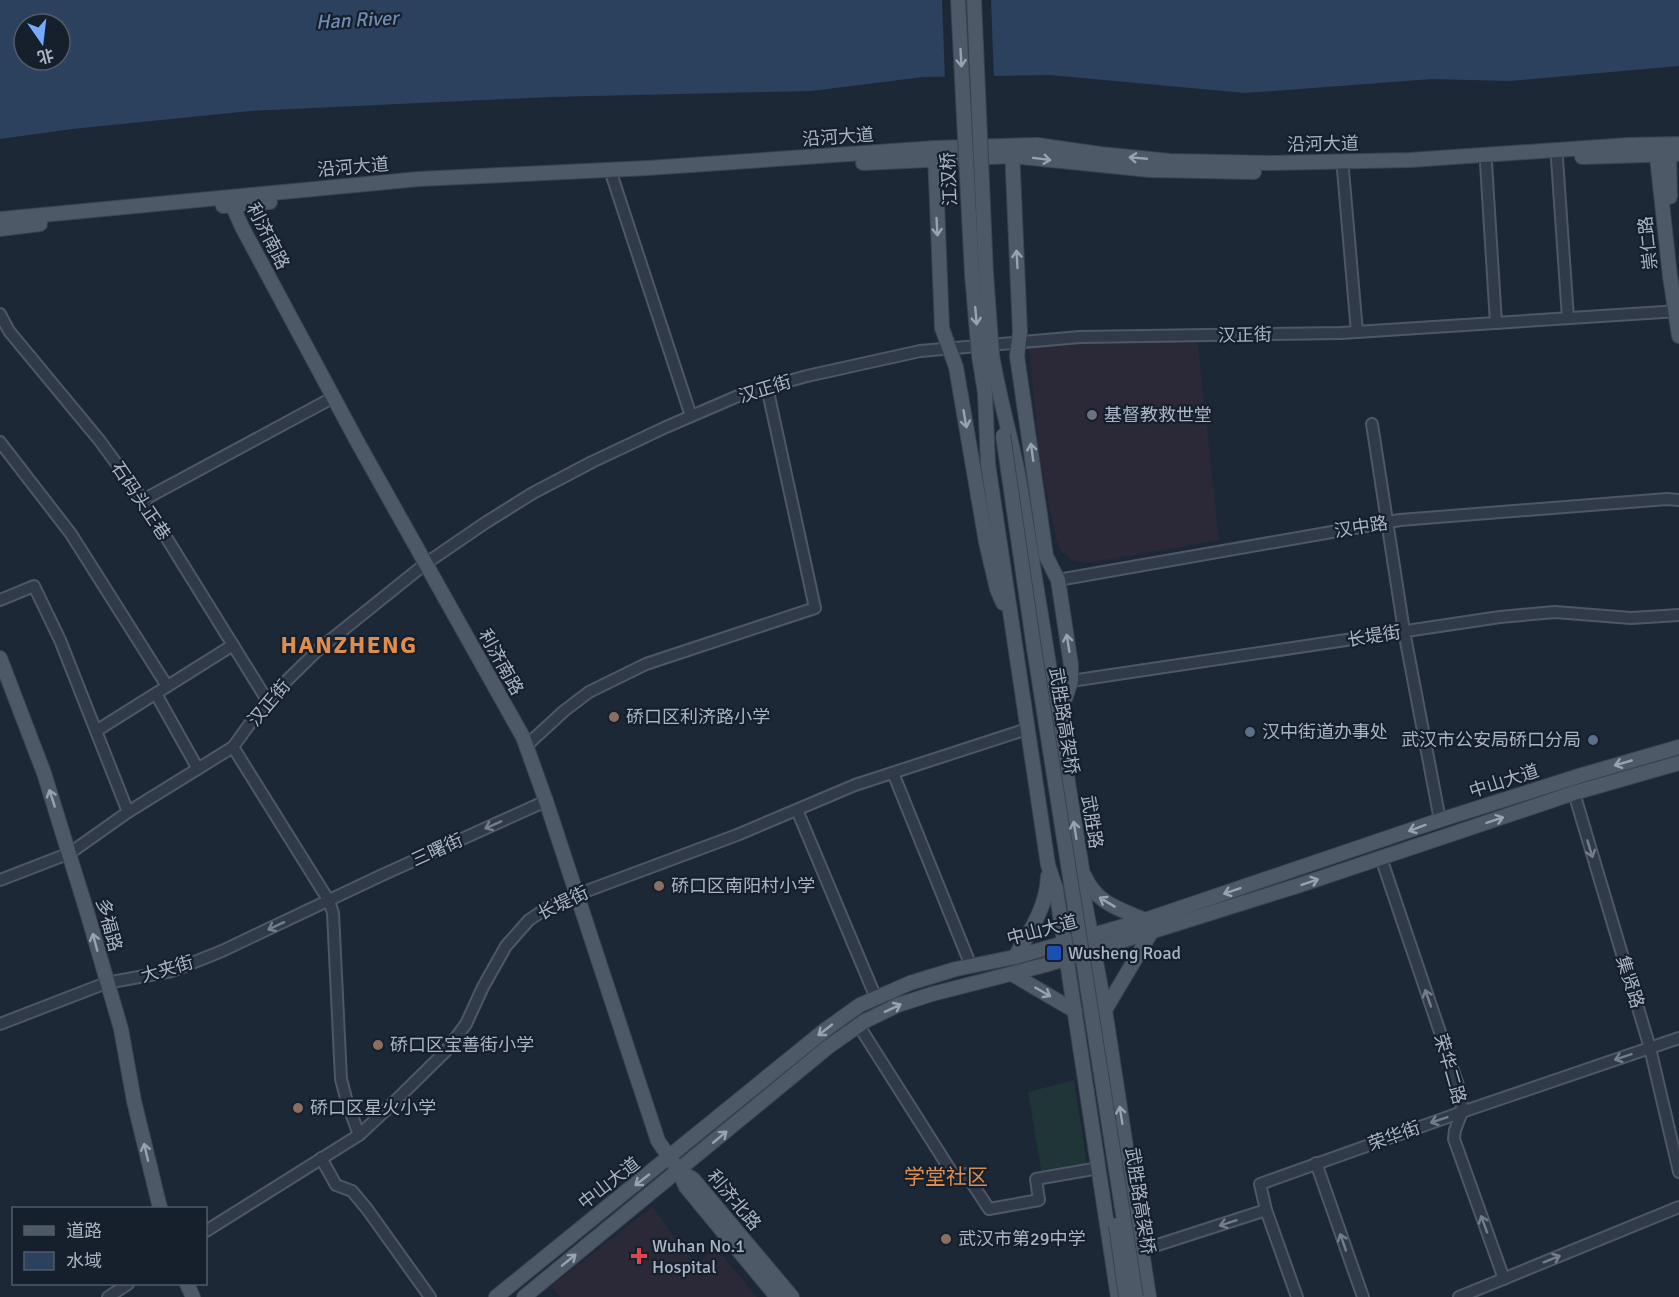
<svg xmlns="http://www.w3.org/2000/svg" width="1679" height="1297" font-family="Signika,'Noto Sans SC',sans-serif">
<rect width="100%" height="100%" fill="#1d2837"/>
<g fill="#2b2938">
<polygon points="1197,338 1219,540 1087,563 1072,560 1060,550 1054,529 1040,459 1029,348 1079,341"/>
<polygon points="652,1207 696,1265 716,1248 757,1297 560,1297 551,1286"/>
</g>
<polygon fill="#1f3538" points="1074,1080 1087,1166 1042,1175 1028,1092"/>
<path fill="#2c415e" fill-rule="evenodd" d="M0,0H1679V66L1510,81L1432,79L1245,93L1050,75L923,77L811,91L549,97L250,111L72,129L0,139ZM24,24H60V60H24Z"/>
<polygon fill="#1d2837" points="942,0 991,0 994,79 945,80"/>
<g fill="none" stroke-linecap="round" stroke-linejoin="round">
<g stroke="#4e5766" stroke-width="14">
<g id="minor">
<polyline points="1557,159 1568,318"/>
<polyline points="1486,163 1496,323"/>
<polyline points="1343,170 1357,332"/>
<polyline points="612,176 691,416"/>
<polyline points="0,314 9,331 100,441 143,500 267,700"/>
<polyline points="1372,424 1404,631 1440,820"/>
<polyline points="0,442 71,534 167,686"/>
<polyline points="143,500 334,397"/>
<polyline points="1058,580 1400,520 1667,499 1679,500"/>
<polyline points="0,600 34,586 60,640 128,812"/>
<polyline points="1071,681 1500,617 1555,612 1631,618 1679,615"/>
<polyline points="156,694 198,769"/>
<polyline points="96,731 233,645"/>
<polyline points="526,746 564,711 589,692 646,664 815,608 767,387"/>
<polyline points="233,747 329,901 333,913 341,1079 347,1102 359,1135"/>
<polyline points="893,773 971,966"/>
<polyline points="1574,793 1650,1048 1679,1172"/>
<polyline points="797,810 876,998"/>
<polyline points="1381,858 1461,1094 1462,1112 1455,1130 1454,1139 1504,1279"/>
<polyline points="0,880 70,853 128,812 233,747 267,700 318,650 425,564 485,523 533,493 592,462 666,427 745,393 807,376 920,351 1080,337 1341,333 1679,311"/>
<polyline points="0,1024 106,983 172,971 222,951 380,876 546,801"/>
<polyline points="859,1026 956,1179 966,1174 989,1209 1039,1200 1036,1179 1099,1168"/>
<polyline points="321,1158 336,1185 352,1191 367,1209 430,1297"/>
<polyline points="1316,1163 1363,1297"/>
<polyline points="1266,1210 1297,1297"/>
<polyline points="206,1231 359,1135 387,1109 446,1051 466,1024 483,987 506,946 529,920 547,908 576,895 737,835 855,785 1027,729"/>
<polyline points="1142,1250 1266,1210 1260,1184 1462,1112 1679,1038"/>
<polyline points="108,1297 128,1284"/>
<polyline points="1459,1297 1679,1207"/>
</g>
</g>
<g stroke="#3a4351" stroke-width="16">
<g id="major">
<polyline points="1656,148 1670,276 1679,336"/>
<polyline points="1669,148 1670,197"/>
<polyline points="1012,149 1020,332 1017,356 1046,556 1058,580 1071,665 1071,681 1064,702 1062,722"/>
<polyline points="935,153 942,328 956,367 986,542 997,589 1003,603"/>
<polyline points="1582,157 1679,154"/>
<polyline points="863,163 1012,156 1150,170 1254,172"/>
<polyline points="229,198 242,227 358,443 523,737 546,801 658,1141 679,1171 686,1187 777,1297"/>
<polyline points="223,206 270,202"/>
<polyline points="0,219 419,179 648,168 935,148 1037,145 1100,154 1170,161 1271,163 1410,160 1629,145 1679,144"/>
<polyline points="0,229 40,224"/>
<path d="M992,355C999,397 1011,437 1019,479L1082,869L1085,903L1105,1010L1149,1297"/>
<polyline points="979,356 985,393 988,464 1048,865 1056,889 1118,1297"/>
<polyline points="0,658 44,773 87,912 121,1029 134,1101 160,1208"/>
<path d="M1084,875C1097,904 1118,908 1145,920"/>
<path d="M1015,957C1030,931 1047,907 1048,876"/>
<polyline points="1012,974 1075,1011"/>
<polyline points="1105,1010 1152,931"/>
<polyline points="679,1171 693,1179 792,1297"/>
<polyline points="187,1284 193,1297"/>
<polyline points="496,1297 825,1030 860,1005 910,983 956,969 1015,957 1145,920 1440,820 1582,775 1679,747"/>
<polyline points="524,1297 828,1047 865,1021 898,1005 932,994 1045,965 1300,885 1574,793 1679,763"/>
</g>
</g>
<use href="#minor" stroke="#313a48" stroke-width="10"/>
<use href="#major" stroke="#4e5968" stroke-width="14"/>
<g stroke="#3a4351" stroke-width="16" stroke-linecap="butt">
<g id="major-bridge">
<polyline points="958,0 972,274 979,356"/>
<polyline points="974,0 986,274 992,355"/>
<polyline points="1003,435 1034,648 1136,1297"/>
<polyline points="1116,1225 1126,1297"/>
</g>
</g>
<use href="#major-bridge" stroke="#4e5968" stroke-width="14"/>
</g>
<defs><path id="oneway-shaft" d="M-6 0H5M1.5-3L5.5 0L1.5 3" fill="none" stroke-width="1.6" stroke-linecap="round" stroke-linejoin="round" transform="scale(1.5)"/></defs>
<g stroke="#98a2b2">
<use href="#oneway-shaft" transform="translate(961 58) rotate(87)"/>
<use href="#oneway-shaft" transform="translate(1138 158) rotate(-175)"/>
<use href="#oneway-shaft" transform="translate(1042 159) rotate(7)"/>
<use href="#oneway-shaft" transform="translate(937 227) rotate(87)"/>
<use href="#oneway-shaft" transform="translate(1017 259) rotate(-93)"/>
<use href="#oneway-shaft" transform="translate(976 316) rotate(85)"/>
<use href="#oneway-shaft" transform="translate(965 419) rotate(80)"/>
<use href="#oneway-shaft" transform="translate(1032 452) rotate(-98)"/>
<use href="#oneway-shaft" transform="translate(1068 643) rotate(-99)"/>
<use href="#oneway-shaft" transform="translate(1623 763) rotate(164)"/>
<use href="#oneway-shaft" transform="translate(52 798) rotate(-108)"/>
<use href="#oneway-shaft" transform="translate(1495 820) rotate(-18)"/>
<use href="#oneway-shaft" transform="translate(1417 828) rotate(160)"/>
<use href="#oneway-shaft" transform="translate(1075 830) rotate(-99)"/>
<use href="#oneway-shaft" transform="translate(1310 882) rotate(-19)"/>
<use href="#oneway-shaft" transform="translate(1232 891) rotate(161)"/>
<use href="#oneway-shaft" transform="translate(1107 902) rotate(-149)"/>
<use href="#oneway-shaft" transform="translate(95 942) rotate(-105)"/>
<use href="#oneway-shaft" transform="translate(1043 992) rotate(30)"/>
<use href="#oneway-shaft" transform="translate(893 1008) rotate(-25)"/>
<use href="#oneway-shaft" transform="translate(825 1030) rotate(142)"/>
<use href="#oneway-shaft" transform="translate(1121 1115) rotate(-99)"/>
<use href="#oneway-shaft" transform="translate(720 1137) rotate(-40)"/>
<use href="#oneway-shaft" transform="translate(146 1152) rotate(-103)"/>
<use href="#oneway-shaft" transform="translate(642 1180) rotate(142)"/>
<use href="#oneway-shaft" transform="translate(569 1260) rotate(-39)"/>
</g>
<g stroke="#747d8d">
<use href="#oneway-shaft" transform="translate(493 825) rotate(156)"/>
<use href="#oneway-shaft" transform="translate(1590 849) rotate(73)"/>
<use href="#oneway-shaft" transform="translate(276 926) rotate(155)"/>
<use href="#oneway-shaft" transform="translate(1428 998) rotate(-109)"/>
<use href="#oneway-shaft" transform="translate(1623 1057) rotate(161)"/>
<use href="#oneway-shaft" transform="translate(1439 1120) rotate(161)"/>
<use href="#oneway-shaft" transform="translate(1228 1223) rotate(162)"/>
<use href="#oneway-shaft" transform="translate(1484 1224) rotate(-110)"/>
<use href="#oneway-shaft" transform="translate(1343 1242) rotate(-109)"/>
<use href="#oneway-shaft" transform="translate(1552 1259) rotate(-22)"/>
</g>
<circle fill="#6b7280" stroke="#161f2c" stroke-width="2" cx="1092" cy="415" r="6"/>
<g fill="#8d6e63" stroke="#161f2c" stroke-width="2">
<circle cx="614" cy="717" r="6"/>
<circle cx="659" cy="886" r="6"/>
<circle cx="378" cy="1045" r="6"/>
<circle cx="298" cy="1108" r="6"/>
<circle cx="946" cy="1239" r="6"/>
</g>
<g fill="#5c6f8a" stroke="#161f2c" stroke-width="2">
<circle cx="1250" cy="732" r="6"/>
<circle cx="1593" cy="740" r="6"/>
</g>
<rect fill="#1a4fb4" stroke="#161f2c" stroke-width="2" x="1046" y="945" width="16" height="16" rx="3"/>
<path fill="#e0444e" stroke="#161f2c" stroke-width="2" d="M636 1247h6v6h6v6h-6v6h-6v-6h-6v-6h6z"/>
<g text-anchor="middle" dominant-baseline="central" stroke-width="4.5" stroke-linejoin="round" paint-order="stroke">
<g font-size="18" fill="#aab4c5" stroke="#161f2c">
<text transform="translate(838 137) rotate(-4)">沿河大道</text>
<text transform="translate(1323 144) rotate(-1)">沿河大道</text>
<text transform="translate(353 167) rotate(-5)">沿河大道</text>
<text transform="translate(949 179) rotate(-93)">江汉桥</text>
<text transform="translate(268 236) rotate(63)">利济南路</text>
<text transform="translate(1648 243) rotate(-96)">崇仁路</text>
<text transform="translate(1245 335) rotate(-1)">汉正街</text>
<text transform="translate(765 389) rotate(-17)">汉正街</text>
<text transform="translate(141 501) rotate(56)">石码头正巷</text>
<text transform="translate(1361 527) rotate(-9)">汉中路</text>
<text transform="translate(1374 636) rotate(-9)">长堤街</text>
<text transform="translate(501 662) rotate(61)">利济南路</text>
<text transform="translate(269 703) rotate(-50)">汉正街</text>
<text transform="translate(1064 721) rotate(81)">武胜路高架桥</text>
<text transform="translate(1504 781) rotate(-18)">中山大道</text>
<text transform="translate(1092 822) rotate(81)">武胜路</text>
<text transform="translate(437 850) rotate(-24)">三曙街</text>
<text transform="translate(563 903) rotate(-26)">长堤街</text>
<text transform="translate(109 925) rotate(75)">多福路</text>
<text transform="translate(1042 930) rotate(-15)">中山大道</text>
<text transform="translate(167 969) rotate(-16)">大夹街</text>
<text transform="translate(1630 982) rotate(73)">集贤路</text>
<text transform="translate(1450 1069) rotate(74)">荣华二路</text>
<text transform="translate(1394 1136) rotate(-20)">荣华街</text>
<text transform="translate(609 1183) rotate(-38)">中山大道</text>
<text transform="translate(734 1200) rotate(50)">利济北路</text>
<text transform="translate(1140 1201) rotate(81)">武胜路高架桥</text>
</g>
<g font-size="18" fill="#aab4c5" stroke="#161f2c" text-anchor="start">
<text x="1104" y="415">基督教救世堂</text>
<text x="626" y="717">硚口区利济路小学</text>
<text x="1262" y="732">汉中街道办事处</text>
<text x="1581" y="740" text-anchor="end">武汉市公安局硚口分局</text>
<text x="671" y="886">硚口区南阳村小学</text>
<text x="1068" y="953">Wusheng Road</text>
<text x="390" y="1045">硚口区宝善街小学</text>
<text x="310" y="1108">硚口区星火小学</text>
<text x="958" y="1239">武汉市第29中学</text>
<text x="652" y="1246">Wuhan No.1<tspan x="652" dy="21">Hospital</tspan></text>
</g>
<g font-size="20" font-style="italic" fill="#6f8bb1" stroke="#161f2c">
<text transform="translate(357 20) rotate(-3)">Han River</text>
</g>
<g font-size="21" fill="#dd8d4d" stroke="#161f2c">
<text x="946" y="1177">学堂社区</text>
</g>
<g font-size="24" font-weight="bold" letter-spacing="1.5" fill="#dd8d4d" stroke="#161f2c">
<text x="349" y="645">HANZHENG</text>
</g>
</g>
<rect x="12" y="1207" width="195" height="78" fill="#161f2c" stroke="#515b69" stroke-width="1.5"/>
<rect x="24" y="1226" width="30" height="9" fill="#4e5968" stroke="#515b69" stroke-width="1.5"/>
<text x="66" y="1237" font-size="18" fill="#aab4c5">道路</text>
<rect x="24" y="1252" width="30" height="18" fill="#2c415e" stroke="#515b69" stroke-width="1.5"/>
<text x="66" y="1267" font-size="18" fill="#aab4c5">水域</text>
<g transform="translate(42 42) rotate(166)"><circle r="28" fill="#161f2c" stroke="#515b69" stroke-width="1.5"/>
<path d="M0-4.5L10 22L0 15L-10 22Z" fill="#75aaff"/>
<text y="-9" font-size="16" font-weight="bold" text-anchor="middle" fill="#aab4c5">北</text>
</g>
</svg>
